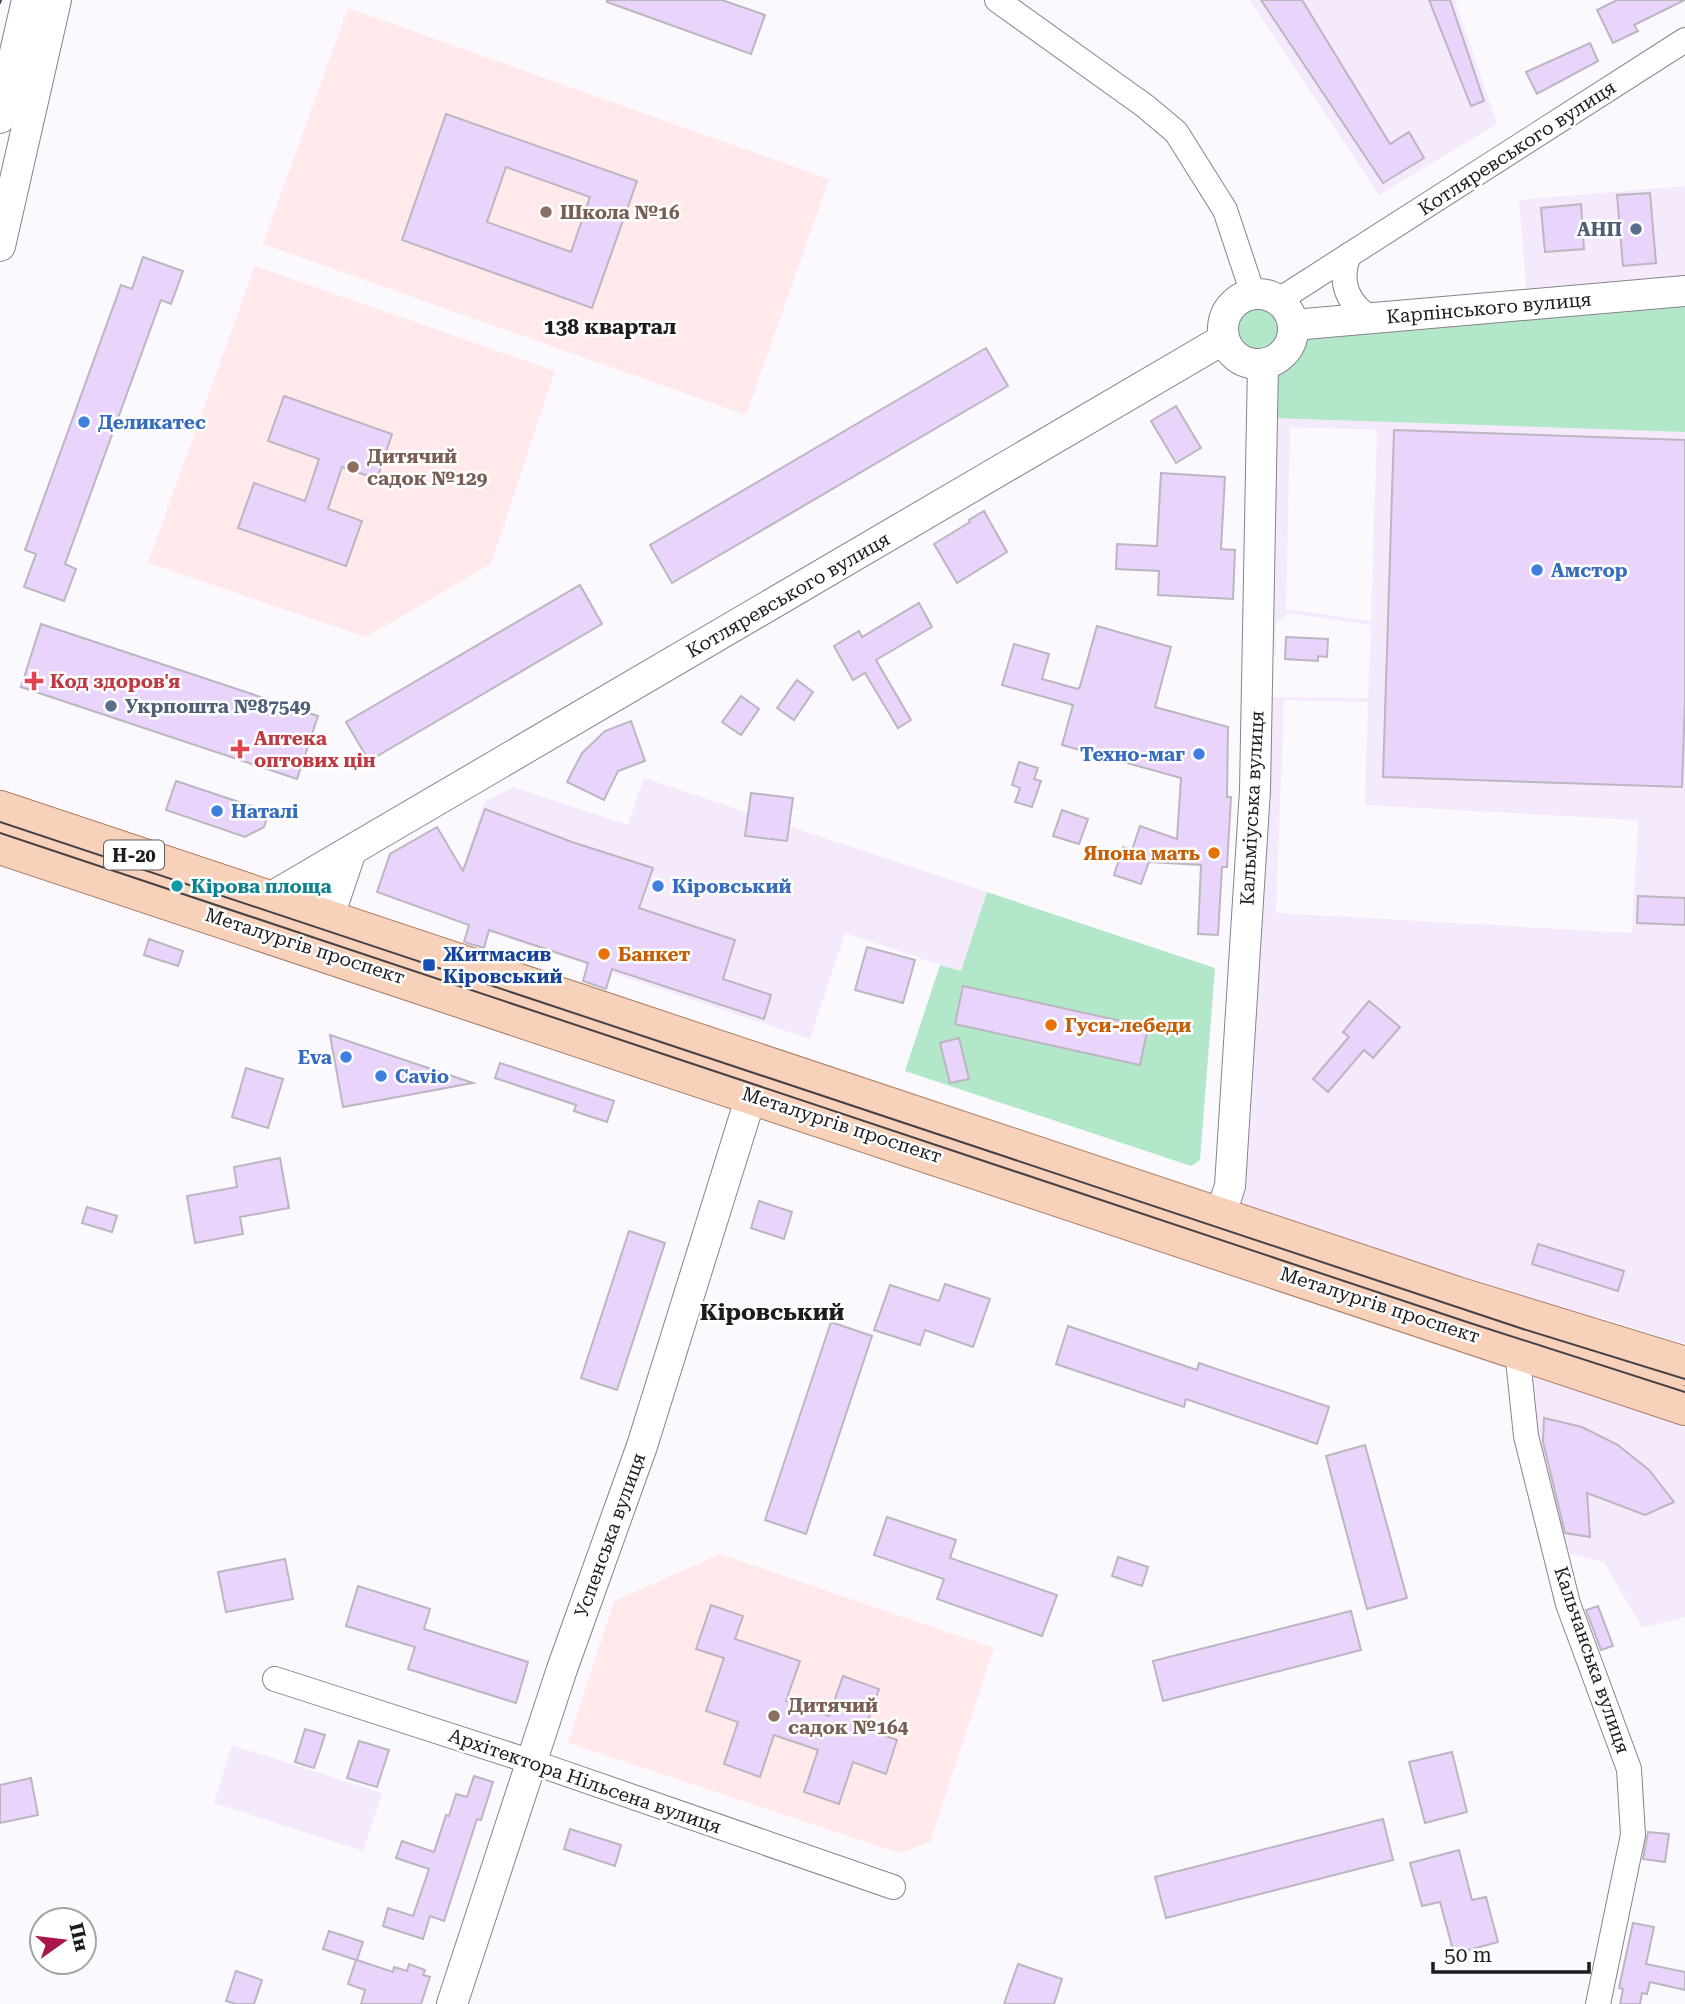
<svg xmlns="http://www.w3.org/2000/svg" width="1685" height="2004" font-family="'Roboto Serif',serif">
<rect width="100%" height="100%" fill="#fbf8fe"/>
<g fill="#f4eafb" fill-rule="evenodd">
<polygon points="1250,0 1455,0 1497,124 1379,195"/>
<polygon points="1685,186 1685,285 1527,298 1519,200"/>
<path d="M1271,418L1685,432V1344L1598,1317H1563L1234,1207L1265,697L1368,698L1371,625L1288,613L1276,624V655L1266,654ZM1290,427L1377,430L1371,621L1286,609ZM1284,700L1368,702L1365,805L1638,820L1632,933L1276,913Z"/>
<polygon points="644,778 987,892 961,972 845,933 810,1039 446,918 484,802 513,787 628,825"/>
<polygon points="1524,1371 1685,1424 1685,1617 1642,1628 1604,1562 1560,1552"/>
<polygon points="232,1745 382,1793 363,1851 214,1803"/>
</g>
<g fill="#ffe9eb">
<polygon points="348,8 829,179 746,415 263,244"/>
<polygon points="255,266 555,371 491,564 366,637 148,563"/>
<polygon points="720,1554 994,1648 930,1842 899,1853 568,1743 614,1601"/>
</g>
<g fill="#b2e7ca">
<path d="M1685,302V432L1271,418L1272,374C1291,367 1302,354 1305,333Z"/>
<circle cx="1258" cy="329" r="21"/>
<polygon points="987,892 1215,968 1200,1160 1191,1166 905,1071 940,965 961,971"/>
</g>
<g fill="#e9d4fb" stroke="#bbb6c0" stroke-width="2" fill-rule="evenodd">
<polygon points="607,0 722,0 765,15 751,54 607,2"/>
<polygon points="1261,0 1302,0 1390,144 1409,132 1424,158 1383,183"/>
<polygon points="1429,0 1450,0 1484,101 1471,106"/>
<polygon points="1617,0 1685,0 1634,25 1638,31 1613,43 1597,10"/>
<polygon points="1590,43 1598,61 1537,94 1526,72"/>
<path d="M446,114L637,181L592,308L402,240ZM506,167L590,197L571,252L487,222Z"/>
<polygon points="1650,193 1656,263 1623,266 1617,195"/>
<polygon points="1581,204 1584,249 1545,252 1541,208"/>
<polygon points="143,257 183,271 171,304 161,300 65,564 76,569 64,601 24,587 36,554 25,550 121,285 132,289"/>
<polygon points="986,348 1008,386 672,583 650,545"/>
<polygon points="284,396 392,434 377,479 342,467 328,509 362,521 346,566 238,528 254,483 305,501 319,459 268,441"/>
<polygon points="1176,406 1201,448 1176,463 1151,421"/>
<polygon points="1394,430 1685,440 1685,701 1682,787 1383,777"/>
<polygon points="1161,473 1225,477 1221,549 1235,550 1233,599 1158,595 1159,571 1116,569 1117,544 1157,546"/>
<polygon points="984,511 1007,552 957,583 934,544 970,522 969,520"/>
<polygon points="580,585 602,624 369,761 346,722"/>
<polygon points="919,603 932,627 876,660 911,720 898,728 865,673 853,680 834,646 859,631 862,637"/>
<polygon points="41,624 318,716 297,779 21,687"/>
<polygon points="1097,626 1171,647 1155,707 1228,727 1227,797 1231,797 1227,867 1222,867 1218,935 1198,934 1201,865 1149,862 1141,884 1114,875 1123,847 1132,850 1140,826 1177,839 1181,778 1062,745 1073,705 1002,685 1014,644 1049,654 1042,679 1078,689 1080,686"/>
<polygon points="1286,637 1328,639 1327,657 1318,656 1318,661 1285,659"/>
<polygon points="797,680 813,692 794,720 777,708"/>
<polygon points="741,696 759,709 741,735 722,722"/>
<polygon points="631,721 645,761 618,771 604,800 567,782 582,753 605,731"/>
<polygon points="1019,762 1038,768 1034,779 1041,781 1032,807 1015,802 1020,788 1012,785"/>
<polygon points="176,781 269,812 264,827 245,837 166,810"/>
<polygon points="751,793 793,798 787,841 745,836"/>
<polygon points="485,809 572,842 653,868 639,908 735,940 723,979 771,995 764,1019 612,969 606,989 583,981 588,963 489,930 484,948 464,942 469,925 377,892 390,854 437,827 463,871"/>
<polygon points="1062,810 1088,819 1079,844 1053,836"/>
<polygon points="1638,896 1685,898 1685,925 1637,923"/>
<polygon points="149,939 183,951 178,966 144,955"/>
<polygon points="867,947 915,960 903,1003 855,990"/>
<polygon points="963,986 1148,1027 1140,1065 955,1024"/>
<polygon points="1369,1001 1400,1027 1373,1058 1364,1050 1328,1092 1313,1079 1349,1037 1343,1032"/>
<polygon points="330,1035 473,1083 343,1107"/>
<polygon points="959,1038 969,1079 950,1083 940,1043"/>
<polygon points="500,1063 614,1101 607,1122 574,1111 576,1105 495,1078"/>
<polygon points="246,1068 283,1079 268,1128 232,1117"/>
<polygon points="280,1158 289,1208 240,1217 243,1234 195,1243 187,1196 237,1187 234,1167"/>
<polygon points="759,1201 792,1212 784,1239 751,1228"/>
<polygon points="87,1207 117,1216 112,1232 82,1223"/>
<polygon points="629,1231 665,1243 617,1390 581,1378"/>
<polygon points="1538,1244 1624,1271 1618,1291 1532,1264"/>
<polygon points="945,1284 990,1299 973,1347 925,1330 920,1345 874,1330 890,1285 939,1301"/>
<polygon points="831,1322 872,1336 806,1534 765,1520"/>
<polygon points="1068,1326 1197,1370 1199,1363 1329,1407 1317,1444 1186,1399 1184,1407 1056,1364"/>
<polygon points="1544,1418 1582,1427 1618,1445 1649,1470 1674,1502 1645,1515 1587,1493 1590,1537 1565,1533 1543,1442"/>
<polygon points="1365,1445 1407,1598 1367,1609 1326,1456"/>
<polygon points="887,1517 956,1540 950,1558 1057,1595 1042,1636 937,1599 944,1579 874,1555"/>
<polygon points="1118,1557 1148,1567 1142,1586 1112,1576"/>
<polygon points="285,1559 293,1599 226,1612 218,1572"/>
<polygon points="358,1586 430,1609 424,1629 528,1662 516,1703 408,1669 415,1647 346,1626"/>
<polygon points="711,1605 743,1616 735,1639 800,1661 786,1701 829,1716 843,1676 879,1689 865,1729 897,1740 886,1774 853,1762 839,1804 804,1792 818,1750 774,1735 760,1777 724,1764 738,1722 706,1711 724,1658 696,1649"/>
<polygon points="1598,1606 1613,1646 1601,1650 1586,1610"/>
<polygon points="1351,1611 1361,1650 1163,1701 1153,1661"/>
<polygon points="305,1729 325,1735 314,1768 295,1762"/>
<polygon points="359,1741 389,1750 377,1787 347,1778"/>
<polygon points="1452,1752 1467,1812 1425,1823 1409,1762"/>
<polygon points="474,1776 493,1782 481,1820 477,1819 444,1921 430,1916 423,1939 383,1926 388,1908 413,1916 429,1869 396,1858 402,1841 434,1852 446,1815 449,1816 456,1794 467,1797"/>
<polygon points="31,1778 38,1815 0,1823 0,1785"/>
<polygon points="1383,1819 1393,1860 1166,1918 1155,1877"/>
<polygon points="570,1829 621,1845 615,1866 564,1849"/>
<polygon points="1648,1832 1669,1834 1665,1862 1643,1859"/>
<polygon points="1459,1850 1472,1900 1486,1897 1498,1942 1454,1954 1440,1902 1422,1906 1410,1863"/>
<polygon points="1633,1923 1654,1927 1646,1964 1685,1972 1685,1990 1650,1982 1647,1994 1642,1993 1640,2004 1620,2004 1623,1989 1619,1988"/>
<polygon points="329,1931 363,1942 357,1960 393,1972 394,1967 407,1971 409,1964 425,1970 423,1975 430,1977 421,2004 361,2004 365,1990 348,1984 356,1960 323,1949"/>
<polygon points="1018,1964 1062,1979 1054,2004 1004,2004"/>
<polygon points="236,1971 262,1980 254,2004 236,2004 226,2001"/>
</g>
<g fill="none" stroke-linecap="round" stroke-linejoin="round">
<g stroke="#87828c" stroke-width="26">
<g id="minor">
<polyline points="997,0 1145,106 1176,132 1225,210 1253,294"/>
<path d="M1349,255C1338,282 1348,306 1373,319"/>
<polyline points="1279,300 1685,40"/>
<polyline points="1520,1339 1517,1350 1526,1436 1568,1604 1629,1769 1633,1835 1598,2004"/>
<polyline points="275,1679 532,1762 893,1887"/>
</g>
</g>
<g stroke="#87828c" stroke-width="32">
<g id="tertiary">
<polyline points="0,118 27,0"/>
<polyline points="0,246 56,0"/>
<circle cx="1258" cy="329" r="35"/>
<polyline points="1293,325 1685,291"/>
<polyline points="268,899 1224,339"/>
<polyline points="321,940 351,851"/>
<polyline points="1213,1238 1230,1186 1255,790 1263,364"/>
<polyline points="452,2004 562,1669 642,1446 757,1077"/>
</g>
</g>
<g stroke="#a77e65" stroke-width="40">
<g id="primary">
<polyline points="0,810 1457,1296 1685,1366"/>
<polyline points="0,845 1685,1406"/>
</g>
</g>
<use href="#minor" stroke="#fff" stroke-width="24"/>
<use href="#tertiary" stroke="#fff" stroke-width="30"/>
<use href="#primary" stroke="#f7d1b9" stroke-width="38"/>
<g stroke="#434146" stroke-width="2">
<polyline points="0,3 1,0"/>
<polyline points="0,822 1523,1329 1685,1379"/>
<polyline points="0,833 1467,1322 1685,1392"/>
</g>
</g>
<g fill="#8d6e63" stroke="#fff" stroke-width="2.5">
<circle cx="546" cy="212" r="7"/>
<circle cx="353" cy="467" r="7"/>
<circle cx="774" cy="1716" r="7"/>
</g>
<g fill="#5c6f8a" stroke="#fff" stroke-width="2.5">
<circle cx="1636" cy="229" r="7"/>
<circle cx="111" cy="706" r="7"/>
</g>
<g fill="#3f7fe0" stroke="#fff" stroke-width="2.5">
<circle cx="84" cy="422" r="7"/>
<circle cx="1537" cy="570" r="7"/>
<circle cx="1199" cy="754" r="7"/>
<circle cx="217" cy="811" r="7"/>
<circle cx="658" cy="886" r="7"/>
<circle cx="346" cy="1057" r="7"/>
<circle cx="381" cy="1076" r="7"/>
</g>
<g fill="#e0444e" stroke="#fff" stroke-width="2.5">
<path d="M30.5 670.5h7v7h7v7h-7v7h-7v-7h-7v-7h7z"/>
<path d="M236.5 738.5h7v7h7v7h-7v7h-7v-7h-7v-7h7z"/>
</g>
<g fill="#e8710a" stroke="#fff" stroke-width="2.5">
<circle cx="1214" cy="853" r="7"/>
<circle cx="604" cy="954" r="7"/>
<circle cx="1051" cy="1025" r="7"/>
</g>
<circle fill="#0f9aa8" stroke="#fff" stroke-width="2.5" cx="177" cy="886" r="7"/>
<rect fill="#1a4fb4" stroke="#fff" stroke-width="2.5" x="422" y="958" width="14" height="14" rx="3.5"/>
<g text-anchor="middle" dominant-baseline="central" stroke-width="5" stroke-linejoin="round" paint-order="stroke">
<rect fill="#fff" stroke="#615f62" stroke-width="2" x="104" y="840.5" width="60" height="29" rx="5"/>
<g font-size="18" font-weight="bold" fill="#1d1b1f">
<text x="134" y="855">Н-20</text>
</g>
<g font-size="19" fill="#1d1b1f" stroke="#fff">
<text transform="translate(1517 148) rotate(-33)">Котляревського вулиця</text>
<text transform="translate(1489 308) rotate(-5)">Карпінського вулиця</text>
<text transform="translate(788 595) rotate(-30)">Котляревського вулиця</text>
<text transform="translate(1252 808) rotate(-87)">Кальміуська вулиця</text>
<text transform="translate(305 946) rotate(18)">Металургів проспект</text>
<text transform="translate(842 1125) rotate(18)">Металургів проспект</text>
<text transform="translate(1380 1305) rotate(18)">Металургів проспект</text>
<text transform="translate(610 1535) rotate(-70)">Успенська вулиця</text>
<text transform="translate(1592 1660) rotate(71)">Кальчанська вулиця</text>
<text transform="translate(585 1781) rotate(19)">Архітектора Нільсена вулиця</text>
</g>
<g font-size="19" font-weight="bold" fill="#785e54" stroke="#fff" text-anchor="start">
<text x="560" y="212">Школа №16</text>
<text x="367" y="456">Дитячий<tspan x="367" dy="22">садок №129</tspan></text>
<text x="788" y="1705">Дитячий<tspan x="788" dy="22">садок №164</tspan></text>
</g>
<g font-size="19" font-weight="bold" fill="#4e5e75" stroke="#fff" text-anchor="end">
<text x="1622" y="229">АНП</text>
<text x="125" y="706" text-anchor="start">Укрпошта №87549</text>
</g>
<g font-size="19" font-weight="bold" fill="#366cbe" stroke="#fff" text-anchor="start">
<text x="98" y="422">Деликатес</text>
<text x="1551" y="570">Амстор</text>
<text x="1185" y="754" text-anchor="end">Техно-маг</text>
<text x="231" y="811">Наталі</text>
<text x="672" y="886">Кіровський</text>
<text x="332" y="1057" text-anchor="end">Eva</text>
<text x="395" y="1076">Cavio</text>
</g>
<g font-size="19" font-weight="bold" fill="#be3a42" stroke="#fff" text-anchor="start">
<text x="50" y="681">Код здоров'я</text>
<text x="254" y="738">Аптека<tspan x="254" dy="22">оптових цін</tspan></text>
</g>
<g font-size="19" font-weight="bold" fill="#c56008" stroke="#fff" text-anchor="start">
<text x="1200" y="853" text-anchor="end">Япона мать</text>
<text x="618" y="954">Банкет</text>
<text x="1065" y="1025">Гуси-лебеди</text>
</g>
<g font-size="19" font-weight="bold" fill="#0d838f" stroke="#fff" text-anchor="start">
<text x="191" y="886">Кірова площа</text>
</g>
<g font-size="19" font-weight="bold" fill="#164399" stroke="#fff" text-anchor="start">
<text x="443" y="954">Житмасив<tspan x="443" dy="22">Кіровський</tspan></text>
</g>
<g font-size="21" font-weight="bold" fill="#1d1b1f" stroke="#fff">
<text x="610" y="327">138 квартал</text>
</g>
<g font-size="23" font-weight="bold" fill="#1d1b1f" stroke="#fff">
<text x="772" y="1312">Кіровський</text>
</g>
</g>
<g transform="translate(63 1941) rotate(76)"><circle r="33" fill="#ffffff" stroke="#a5a4a5" stroke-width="2"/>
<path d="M0-5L12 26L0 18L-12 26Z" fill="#aa1649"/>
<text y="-10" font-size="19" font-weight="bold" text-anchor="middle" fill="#1d1b1f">Пн</text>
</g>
<path d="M1433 1962v10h156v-10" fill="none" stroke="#1d1b1f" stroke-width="3.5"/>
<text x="1444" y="1962" font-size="21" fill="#1d1b1f" stroke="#ffffff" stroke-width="5" paint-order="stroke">50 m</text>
</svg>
